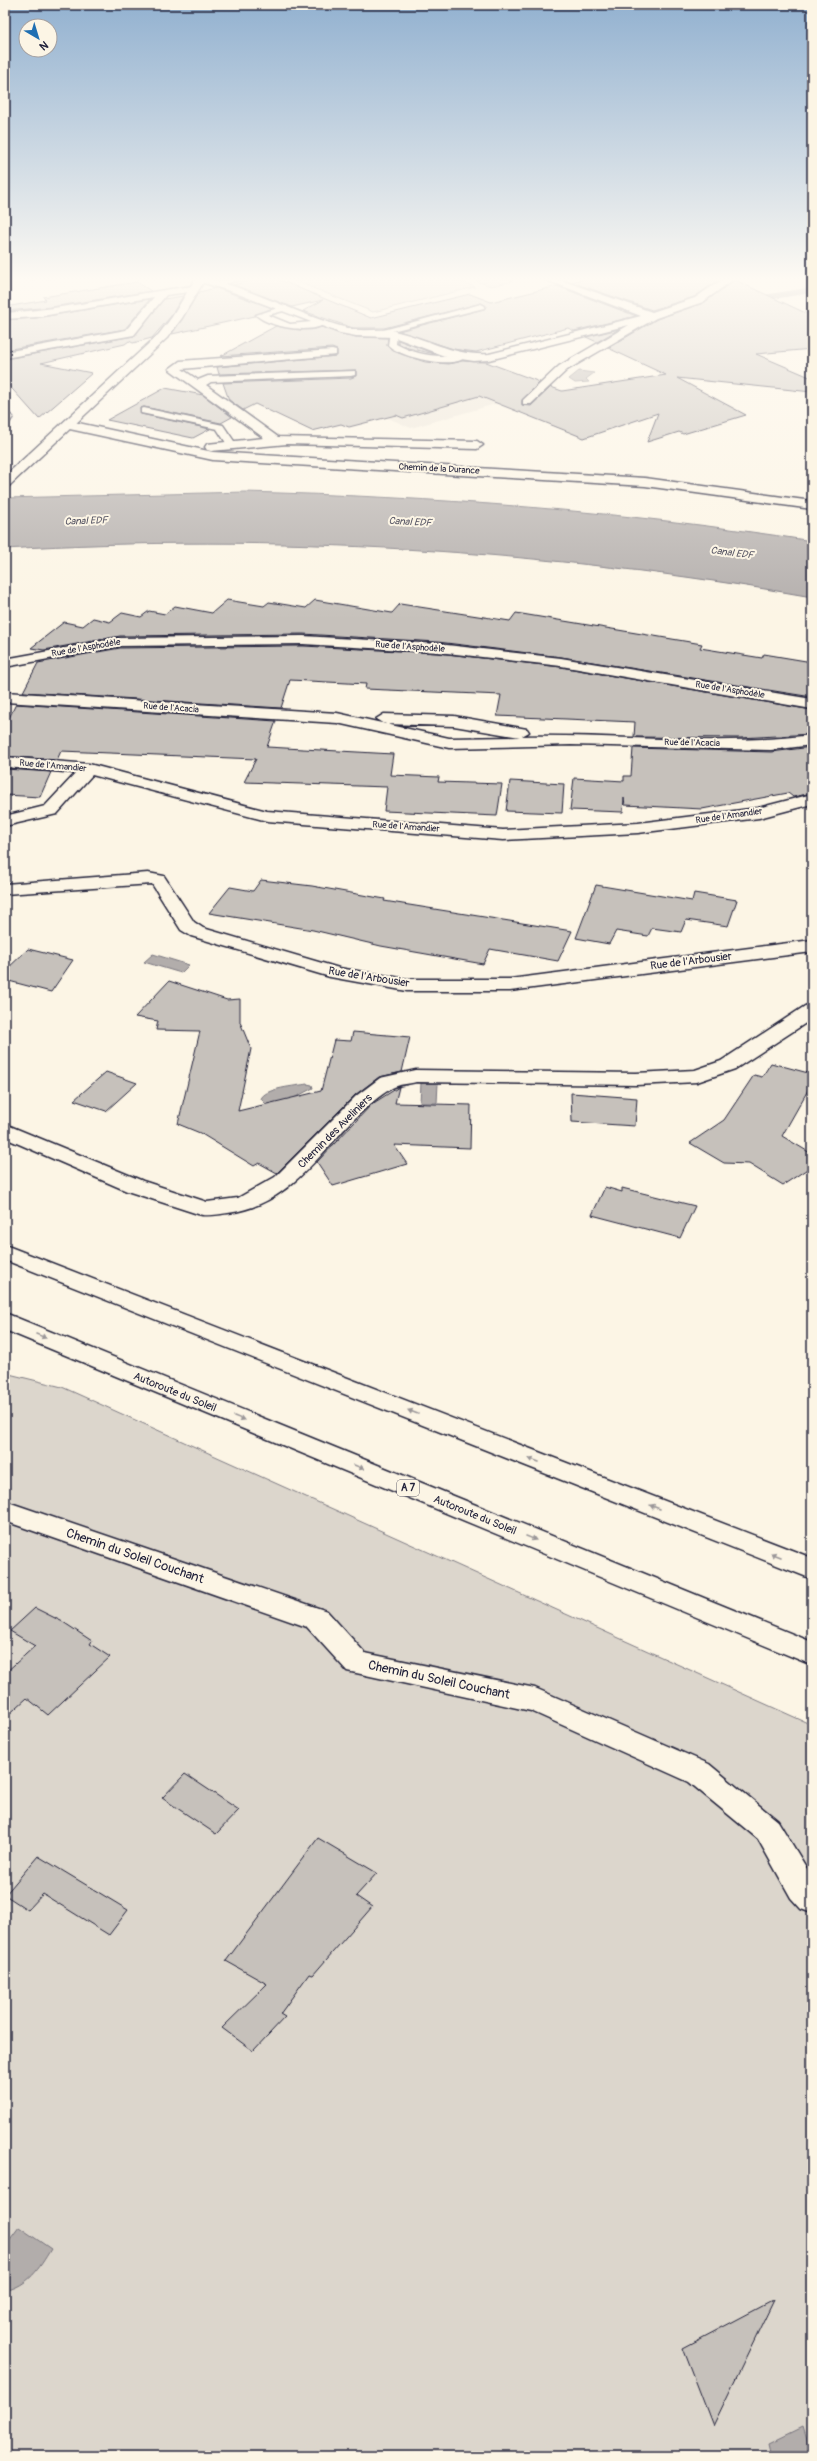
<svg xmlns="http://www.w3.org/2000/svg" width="817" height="2461" font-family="Pangolin,sans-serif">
<rect width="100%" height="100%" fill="#fcf5e5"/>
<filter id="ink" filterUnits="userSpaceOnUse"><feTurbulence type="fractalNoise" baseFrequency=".025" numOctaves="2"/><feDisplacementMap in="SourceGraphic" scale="8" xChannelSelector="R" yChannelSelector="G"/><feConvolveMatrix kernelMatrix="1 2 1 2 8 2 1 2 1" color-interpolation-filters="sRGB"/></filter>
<g filter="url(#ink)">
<polygon fill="#ece5d8" points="376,371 526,383 536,388 519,393 520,397 411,428 316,386"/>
<g fill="#dcd6cc" stroke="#7f7c84">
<polygon points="283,276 335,276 347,281 368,276 444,276 475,287 373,312"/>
<polygon points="462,276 498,276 513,281 491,286"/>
<polygon points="5,1373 62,1387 812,1725 812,2456 5,2456"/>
</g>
<g fill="#b2adab" stroke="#78757e">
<polygon points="579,371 594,373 586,379 589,382 575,383 569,379"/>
<path d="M245,492C437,497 622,511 812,541V597C546,550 275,533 5,549V498Z"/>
<polygon points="153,954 189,965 181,973 144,962"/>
<polygon points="421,1083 438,1083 437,1103 420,1103"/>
<path d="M307,1084L312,1085L313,1088L292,1099L268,1106L261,1099C264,1088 297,1086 307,1084Z"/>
<path d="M19,2227L51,2249C39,2269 29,2285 5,2291V2246Z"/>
<polygon points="803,2427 812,2456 773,2456 770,2443"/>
</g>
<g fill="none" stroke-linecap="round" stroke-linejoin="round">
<g stroke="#78757e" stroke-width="5.5">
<polyline points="115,276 160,276"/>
<polyline points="5,279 56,276"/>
<polyline points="755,299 812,290"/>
</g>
</g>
<g fill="#c6c1bb" stroke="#22223b">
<polygon points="270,276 371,318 470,294 491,302 557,286 636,316 574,331 568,328 476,352 453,349 399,331 484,309 486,306 482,303 384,328 353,328 303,311 323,300 292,307 233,285"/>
<polygon points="597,276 725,276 694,297 652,310 571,282"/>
<polygon points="735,280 812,316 812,349 756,354 812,378 812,392 677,378 746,415 683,434 679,432 647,442 658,413 584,438 479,396 403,418 396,415 349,427 341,424 312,431 255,404 243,410 229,400 223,383 351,378 356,376 356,370 219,374 217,367 337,356 337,350 332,348 221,356 276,326 301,330 321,327 356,337 388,338 387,346 393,351 425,362 449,364 462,361 486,362 540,382 522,400 522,405 531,406 551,387 562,391 666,375 608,348 657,319 703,303"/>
<polygon points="137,282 151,291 52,307 5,311 5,307 46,300 43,297"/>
<polygon points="216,288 272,308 255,316 172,334 199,292"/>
<polygon points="183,296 171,316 152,338 133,343 129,341 125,344 41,363 92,373 39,419 5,381 5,359 134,336 164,299"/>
<polygon points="150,299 125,329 5,350 5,320 36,318"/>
<polygon points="619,329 597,342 586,337"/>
<polygon points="398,340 435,354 408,348 398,343"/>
<polygon points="165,388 203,395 232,417 221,423 144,407 140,408 141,414 210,429 193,438 107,420"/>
<polygon points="227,600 264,606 269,602 306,608 315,600 392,613 400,604 510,621 516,613 702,644 700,648 762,658 764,654 812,662 812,697 561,657 438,642 303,634 120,636 44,650 31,648 64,622 83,626 93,618 110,622 122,613 141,617 149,611 165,614 175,606 212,613"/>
<polygon points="303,646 438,653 561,667 812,710 812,734 740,738 634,737 635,722 497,716 501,695 365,689 366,684 290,680 281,708 23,692 38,663 120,648"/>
<polygon points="16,704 276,721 267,747 393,754 390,775 439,777 438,782 502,784 497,816 384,811 387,787 244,782 256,759 61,751 57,760 5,756 5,726"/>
<polygon points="812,747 812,793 793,797 788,793 702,809 625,805 624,798 623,812 570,810 574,778 624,781 624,776 631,776 633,748 771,752"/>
<polygon points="5,769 51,772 40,797 5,795"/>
<polygon points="510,781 564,784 562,813 506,811"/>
<polygon points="261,880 312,886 385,899 384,901 572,931 558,961 490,949 483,964 381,946 313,930 209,913 230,887 253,891"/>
<polygon points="596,885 692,901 694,893 737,900 728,926 686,920 681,932 652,928 648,936 616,931 609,944 576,938"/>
<polygon points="28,949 73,960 51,992 5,980 5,971"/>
<polygon points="169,981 227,1000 240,999 240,1022 251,1049 238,1111 321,1091 334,1040 351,1041 353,1032 410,1037 402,1072 379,1077 355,1095 277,1173 259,1163 254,1166 200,1133 178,1124 200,1031 156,1030 158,1021 135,1017"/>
<polygon points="771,1063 812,1074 812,1083 782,1136 812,1154 812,1166 783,1185 749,1164 724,1163 690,1143 724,1120 754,1075 762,1077"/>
<polygon points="106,1072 137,1083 106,1111 74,1100"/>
<polygon points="399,1087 395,1103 471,1105 470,1148 394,1145 407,1164 333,1186 317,1162 372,1104"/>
<polygon points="571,1093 637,1098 635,1126 572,1122"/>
<polygon points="605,1187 622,1192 622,1188 695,1206 680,1238 592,1215"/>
<polygon points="35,1608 63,1622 92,1641 90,1644 110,1657 48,1715 27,1698 5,1718 5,1673 35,1646 10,1631"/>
<polygon points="185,1774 239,1810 216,1834 162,1798"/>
<polygon points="318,1838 377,1873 356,1896 372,1907 313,1975 309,1974 280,2014 285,2017 253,2051 222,2028 267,1984 226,1961"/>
<polygon points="38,1856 128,1910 109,1935 43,1894 28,1910 5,1895"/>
<polygon points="774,2300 713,2426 683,2348"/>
</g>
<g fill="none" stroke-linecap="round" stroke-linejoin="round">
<g stroke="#22223b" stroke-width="3">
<g id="service">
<polygon points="244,276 258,276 219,285 215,283"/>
<polygon points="481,304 485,306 484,308 380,334 376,332"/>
<path d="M284,306H287V310L268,315L290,324L322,321L326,323C312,335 269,327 256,315Z"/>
<path d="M390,332L397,334L396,344C411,352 426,356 443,356C449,357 459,353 464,358C452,369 399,357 388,345Z"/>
<polygon points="144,408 223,425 236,444 228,446 217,429 141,413 141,409"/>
</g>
</g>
<g stroke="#22223b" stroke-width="3">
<g id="minor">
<path d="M536,276H549L652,312L695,298L727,276H738L703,302L656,318L567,370L531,404H523V400L559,366L629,325L489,360L474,361L447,357L394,337L356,336L340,333L233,292L195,280L200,277C252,288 296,314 347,328C363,333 381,327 398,332C431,340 453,356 489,354L641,316Z"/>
<path d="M193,286L198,289L197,291L166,295L134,335L5,358V352L126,330L154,297L36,317L5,319V313C68,309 130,294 193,286Z"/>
<polygon points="332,350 336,351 336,355 182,369 198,380 208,376 355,371 355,375 351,376 211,382 206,385 278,437 477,441 483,445 477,449 287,444 211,451 207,450 205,447 207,444 264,438 169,369 180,361"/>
<polygon points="5,411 13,417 9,423 5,424"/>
<polygon points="69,421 213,452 645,478 812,501 812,509 645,486 213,460 65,428 63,425 65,422"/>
<polygon points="303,636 438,644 561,658 812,699 812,709 561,666 438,652 303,644 120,646 5,667 5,659 120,638"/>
<path d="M5,692L337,713L449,738L520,737L454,726L384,724L376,719L384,714L454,716L527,729L529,732L522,736C618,734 716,747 812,735V745L771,750L571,745L449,748L337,723L5,702Z"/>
<polygon points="5,757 89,764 267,811 503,830 638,823 758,808 812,794 812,804 759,818 638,833 503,840 267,821 92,775 57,814 5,826 5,816 45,806 76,773 5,767"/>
<polygon points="148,873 164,876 194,922 203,928 339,968 407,979 510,979 812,940 812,952 510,991 407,991 330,977 191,936 181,930 152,884 5,894 5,884"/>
<path d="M812,1004V1019L735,1069L697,1082L636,1085L416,1082C409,1084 399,1084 392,1088C332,1124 305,1203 228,1213C218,1214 208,1217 198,1214L127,1191L5,1138V1124L143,1181L207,1202L238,1198L275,1177L356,1096L380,1078L416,1070L636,1073L695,1070L721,1061L805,1006Z"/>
<polygon points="5,1501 327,1611 365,1653 535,1688 709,1764 778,1821 812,1877 812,1913 801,1909 791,1898 758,1839 689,1782 531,1711 347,1671 307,1627 5,1521"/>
</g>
</g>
<g stroke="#22223b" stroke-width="3">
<polygon id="tertiary" points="197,276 207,276 182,318 167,338 9,486 5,487 5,476 159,334 172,317"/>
</g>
<g stroke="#22223b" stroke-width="3">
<g id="motorway">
<polygon points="5,1245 812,1558 812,1579 5,1260"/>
<polygon points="5,1313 812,1642 812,1665 5,1330"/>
</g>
</g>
<use href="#service" fill="#fcf5e5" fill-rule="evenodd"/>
<use href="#minor" fill="#fcf5e5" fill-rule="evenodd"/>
<use href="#tertiary" fill="#fcf5e5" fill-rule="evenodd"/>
<use href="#motorway" fill="#fcf5e5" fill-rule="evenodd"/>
</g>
<defs><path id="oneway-solid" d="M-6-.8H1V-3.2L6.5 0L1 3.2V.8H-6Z"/></defs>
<g fill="#9a9698">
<use href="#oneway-solid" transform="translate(41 1336) rotate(22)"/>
<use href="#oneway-solid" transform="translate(413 1412) rotate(-159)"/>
<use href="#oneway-solid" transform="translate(239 1418) rotate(22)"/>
<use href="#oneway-solid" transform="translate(534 1460) rotate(-159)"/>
<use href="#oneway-solid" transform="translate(359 1467) rotate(22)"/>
<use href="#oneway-solid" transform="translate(655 1507) rotate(-159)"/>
<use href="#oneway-solid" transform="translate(531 1538) rotate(22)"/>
<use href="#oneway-solid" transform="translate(776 1555) rotate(-159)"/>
</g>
</g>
<linearGradient id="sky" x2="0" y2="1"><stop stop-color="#92b1d0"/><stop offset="0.45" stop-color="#fefaf3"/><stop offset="1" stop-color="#fefaf3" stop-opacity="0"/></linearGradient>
<rect width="817" height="620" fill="url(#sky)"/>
<g text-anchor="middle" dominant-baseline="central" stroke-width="4" stroke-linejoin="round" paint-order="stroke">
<g font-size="9" fill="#22223b" stroke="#fcf5e5">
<text transform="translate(439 469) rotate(3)">Chemin de la Durance</text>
<text transform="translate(410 647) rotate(4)">Rue de l'Asphodèle</text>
<text transform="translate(86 648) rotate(-10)">Rue de l'Asphodèle</text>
<text transform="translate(730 690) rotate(9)">Rue de l'Asphodèle</text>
<text transform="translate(171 708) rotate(4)">Rue de l'Acacia</text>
<text transform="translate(692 743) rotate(1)">Rue de l'Acacia</text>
<text transform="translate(53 766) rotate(5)">Rue de l'Amandier</text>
<text transform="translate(729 816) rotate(-8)">Rue de l'Amandier</text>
<text transform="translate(406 827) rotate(4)">Rue de l'Amandier</text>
</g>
<g font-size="10" font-style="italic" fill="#545362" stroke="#fcf5e5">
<text transform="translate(86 521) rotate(-2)">Canal EDF</text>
<text transform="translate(410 522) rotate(3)">Canal EDF</text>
<text transform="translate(732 553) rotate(7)">Canal EDF</text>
</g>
<rect fill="#fcf5e5" stroke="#63616e" stroke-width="1" x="397" y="1480" width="22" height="16" rx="3"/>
<g font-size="10" font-weight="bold" fill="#22223b">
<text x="408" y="1488">A 7</text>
</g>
<g font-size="11" fill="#22223b" stroke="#fcf5e5">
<text transform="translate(691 961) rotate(-7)">Rue de l'Arbousier</text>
<text transform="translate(369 977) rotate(9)">Rue de l'Arbousier</text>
<text transform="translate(335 1131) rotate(-45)">Chemin des Aveliniers</text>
<text transform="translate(175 1392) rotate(22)">Autoroute du Soleil</text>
<text transform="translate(475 1515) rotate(22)">Autoroute du Soleil</text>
</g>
<g font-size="13" fill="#22223b" stroke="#fcf5e5">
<text transform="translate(135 1556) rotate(19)">Chemin du Soleil Couchant</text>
<text transform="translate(439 1680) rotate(12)">Chemin du Soleil Couchant</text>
</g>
</g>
<rect width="817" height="2461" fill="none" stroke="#fcf5e5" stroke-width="20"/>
<rect x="10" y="10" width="797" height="2441" fill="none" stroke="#22223b" stroke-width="1.5" filter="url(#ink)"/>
<g transform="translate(38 38) rotate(142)"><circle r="19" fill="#fcf5e5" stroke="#a5a1a1"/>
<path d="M0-3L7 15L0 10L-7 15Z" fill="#1f6fb2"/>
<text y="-6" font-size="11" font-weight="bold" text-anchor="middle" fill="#22223b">N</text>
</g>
</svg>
